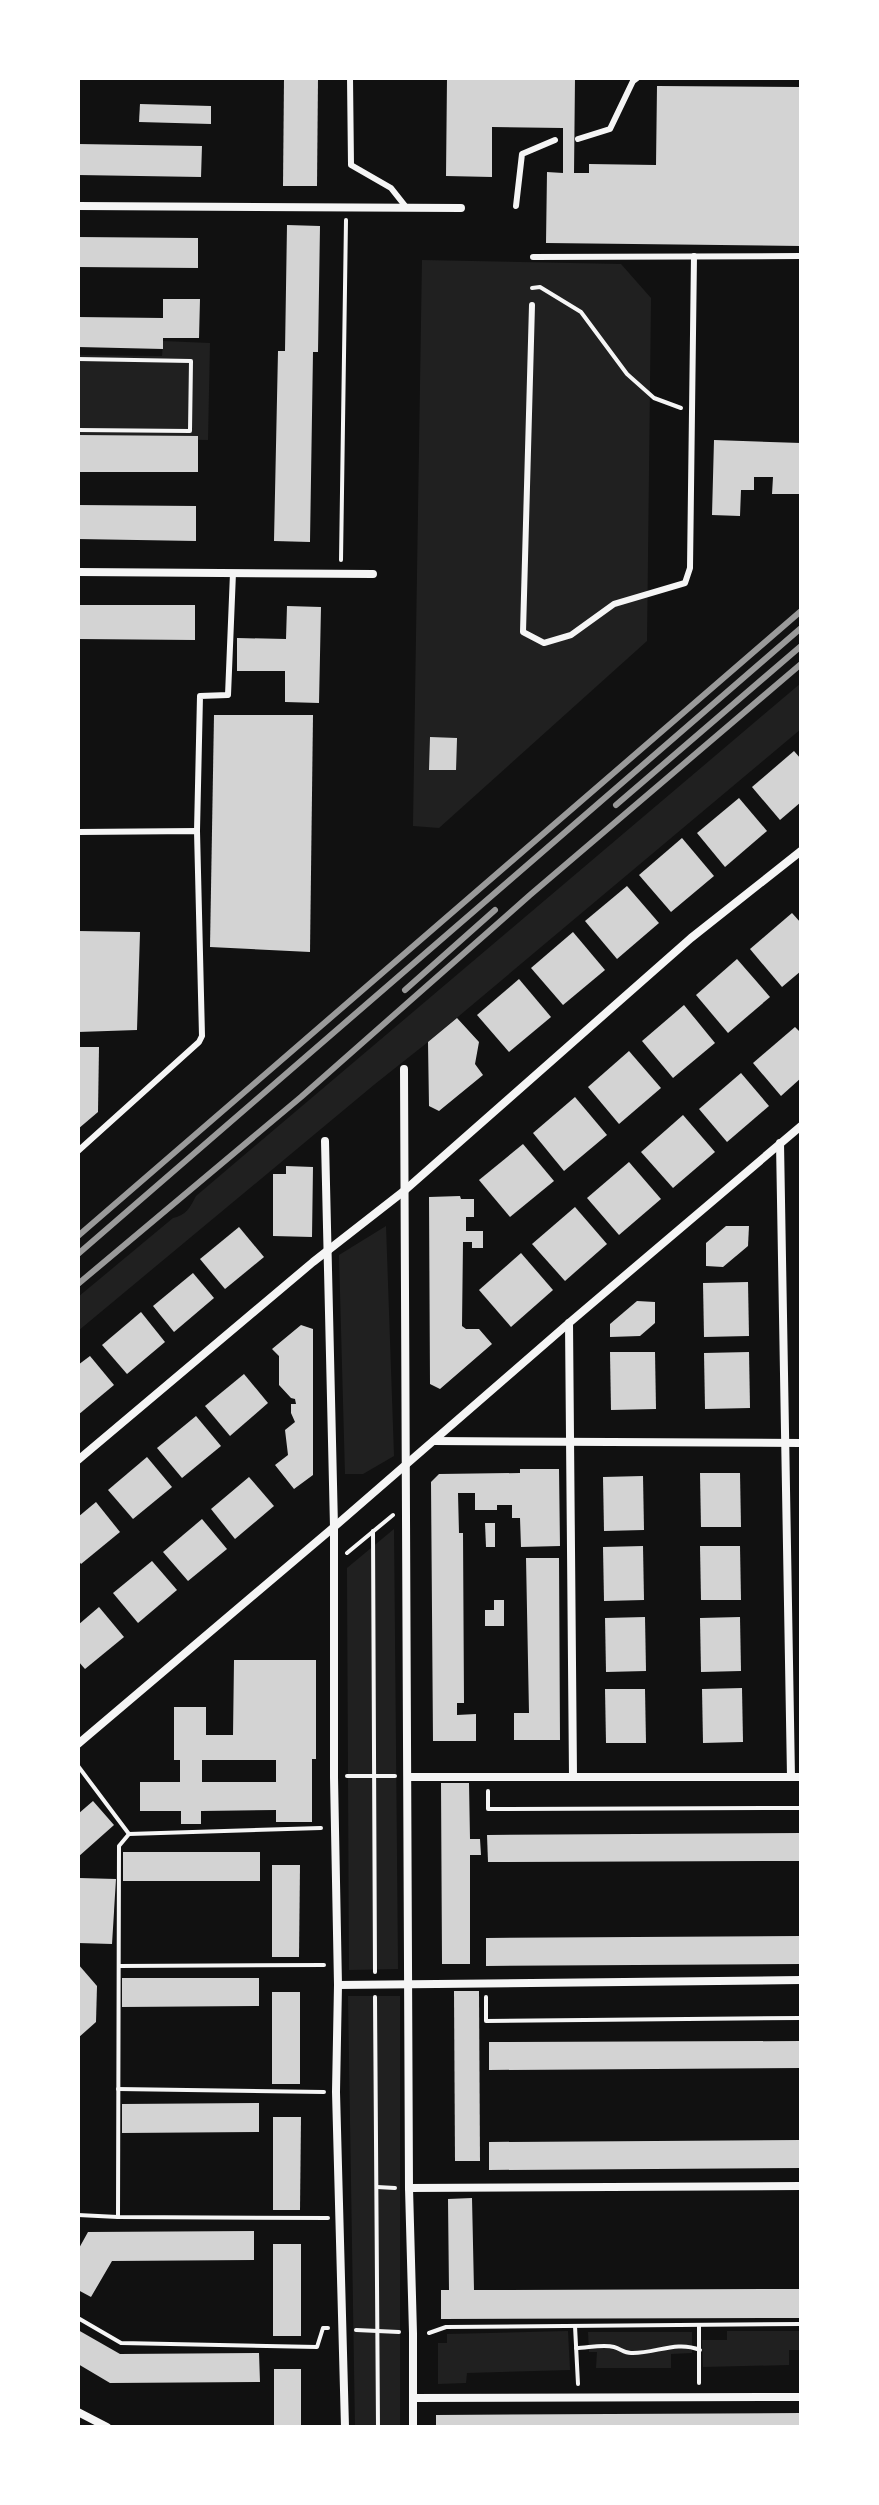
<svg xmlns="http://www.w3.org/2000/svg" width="879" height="2505" font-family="'Zilla Slab',serif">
<rect width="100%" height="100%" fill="#111"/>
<g fill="#202020">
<polygon points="422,260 621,264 651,298 647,641 439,828 413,826"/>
<polygon points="163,341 210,343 208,440 78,438 78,355 162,356"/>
<path d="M801,683V729L428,1042L375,1084L78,1331V1297L173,1218C186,1215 190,1208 196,1196Z"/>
<polygon points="386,1226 394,1456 363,1474 345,1474 339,1255"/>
<polygon points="394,1529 398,1969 349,1970 347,1568"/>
<polygon points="348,1996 400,1996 400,2427 355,2427"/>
<polygon points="568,2331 570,2370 467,2373 466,2383 438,2384 438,2343 447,2343 447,2334"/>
<polygon points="727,2331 801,2331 801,2350 789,2350 789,2365 703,2367 702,2340 727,2340"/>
<polygon points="588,2332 692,2332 692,2353 671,2354 671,2368 596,2368 597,2352 589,2352"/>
</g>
<g fill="#d3d3d3" fill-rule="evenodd">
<polygon points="284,78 318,78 317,186 283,186"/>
<polygon points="447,78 575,78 574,173 589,173 589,164 656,165 657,86 801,87 801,246 546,243 547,172 563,173 563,128 492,127 492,177 446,176"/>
<polygon points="140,104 211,106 211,124 139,122"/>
<polygon points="78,144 202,146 201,177 78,175"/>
<polygon points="287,225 320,226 318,352 313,352 310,542 274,541 278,351 285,351"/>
<polygon points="78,237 198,238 198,268 78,267"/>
<polygon points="163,299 200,299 199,338 163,338 163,349 78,347 78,317 163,318"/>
<polygon points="78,435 198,436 198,472 78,472"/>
<polygon points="714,440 801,443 801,494 772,494 773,477 754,477 754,490 741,490 740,516 712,515"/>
<polygon points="78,505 196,506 196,541 78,539"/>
<polygon points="78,605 195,605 195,640 78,639"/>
<polygon points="287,606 321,607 319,703 285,702 285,671 237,671 237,638 286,639"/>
<polygon points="214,715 313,715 310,952 210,947"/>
<polygon points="430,737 457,738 456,770 429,770"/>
<polygon points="794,751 801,759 801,802 780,820 752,787"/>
<polygon points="739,798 767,831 725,867 697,833"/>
<polygon points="682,838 714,876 671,912 639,875"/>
<polygon points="627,886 659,923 617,959 585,921"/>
<polygon points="792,913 801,923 801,971 782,987 750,949"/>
<polygon points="78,931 140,932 137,1030 78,1032"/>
<polygon points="573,932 605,970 563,1005 531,968"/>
<polygon points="737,959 770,997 728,1033 696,995"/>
<polygon points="519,979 551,1017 509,1052 477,1015"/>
<polygon points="684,1005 715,1043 673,1078 642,1041"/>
<polygon points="457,1018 479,1042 475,1064 483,1075 439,1111 429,1106 428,1042"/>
<polygon points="795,1027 801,1033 801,1078 781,1096 753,1063"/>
<polygon points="78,1047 99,1047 98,1112 78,1129"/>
<polygon points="629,1051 661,1088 619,1124 588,1087"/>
<polygon points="741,1073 769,1106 727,1142 699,1109"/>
<polygon points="575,1097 607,1135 564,1171 533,1133"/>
<polygon points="683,1115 715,1152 673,1188 641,1152"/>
<polygon points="523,1144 554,1181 510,1217 479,1180"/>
<polygon points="629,1162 661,1199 619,1235 587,1198"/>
<polygon points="286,1166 313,1167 312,1237 273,1236 273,1174 286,1174"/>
<polygon points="460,1196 461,1199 474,1199 474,1217 466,1217 466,1231 483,1231 483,1248 472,1248 472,1242 463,1242 462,1326 466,1329 479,1329 492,1344 440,1389 430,1384 429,1197"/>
<polygon points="575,1207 607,1244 565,1281 532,1244"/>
<polygon points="726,1226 749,1226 748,1246 723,1267 706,1266 706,1243"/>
<polygon points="239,1227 264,1257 225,1289 200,1259"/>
<polygon points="521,1253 553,1290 511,1327 479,1290"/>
<polygon points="193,1273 214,1298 174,1332 153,1306"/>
<polygon points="748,1282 749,1336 704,1337 703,1283"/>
<polygon points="637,1301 655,1302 655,1323 640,1336 610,1337 610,1324"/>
<polygon points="141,1312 165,1342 127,1374 102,1345"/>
<polygon points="301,1325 313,1329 313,1475 294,1489 275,1465 288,1455 285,1430 295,1422 291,1413 291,1404 296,1404 295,1399 291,1398 279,1385 279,1356 272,1349"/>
<polygon points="610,1352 655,1352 656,1409 611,1410"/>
<polygon points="749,1352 750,1408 705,1409 704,1353"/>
<polygon points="90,1356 114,1385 78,1415 78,1365"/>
<polygon points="244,1374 268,1403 230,1436 205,1406"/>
<polygon points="196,1416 221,1446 182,1478 157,1448"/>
<polygon points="147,1457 172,1487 133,1519 108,1490"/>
<polygon points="520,1469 559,1469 560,1546 521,1547 520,1518 512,1518 512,1505 497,1505 497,1510 475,1510 475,1493 458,1493 459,1533 463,1533 464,1703 457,1703 457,1715 476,1714 476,1741 433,1741 431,1482 439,1474 520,1473"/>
<polygon points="700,1473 740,1473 741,1527 701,1527"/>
<polygon points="643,1476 644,1530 604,1531 603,1477"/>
<polygon points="249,1477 274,1506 235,1539 211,1509"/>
<polygon points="96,1502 120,1532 81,1564 78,1560 78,1517"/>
<polygon points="202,1519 227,1549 188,1581 163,1552"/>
<polygon points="485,1523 495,1523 495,1547 486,1547"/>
<polygon points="643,1546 644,1600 604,1601 603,1547"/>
<polygon points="700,1546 740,1546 741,1600 701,1600"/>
<polygon points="526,1558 559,1558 560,1740 514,1740 514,1713 529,1713"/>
<polygon points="152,1561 177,1590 138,1623 113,1593"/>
<polygon points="494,1600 504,1600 504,1626 485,1626 485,1610 494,1610"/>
<polygon points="99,1607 124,1637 85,1669 78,1661 78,1625"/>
<polygon points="645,1617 646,1671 606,1672 605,1618"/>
<polygon points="740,1617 741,1671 701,1672 700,1618"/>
<path d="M234,1660H316V1759H312V1822H276V1810L201,1811V1824H181V1811H140V1782H180V1760H174V1707H206V1735H233ZM202,1760H276V1782H202Z"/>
<polygon points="742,1688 743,1742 703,1743 702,1689"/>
<polygon points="605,1689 645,1689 646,1743 606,1743"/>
<polygon points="441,1783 469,1783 470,1839 480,1839 481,1855 470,1855 470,1964 442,1964"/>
<polygon points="93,1801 114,1825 78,1857 78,1814"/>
<polygon points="801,1833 801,1861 488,1862 487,1835"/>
<rect x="123" y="1852" width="137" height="29"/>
<polygon points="272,1865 300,1865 299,1957 272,1957"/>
<polygon points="79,1878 116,1879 112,1944 78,1943"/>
<polygon points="801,1936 801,1964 486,1966 486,1938"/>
<polygon points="78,1964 97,1986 96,2022 78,2038"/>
<polygon points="122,1978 259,1978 259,2006 122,2007"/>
<polygon points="454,1991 479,1991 480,2161 455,2161"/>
<rect x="272" y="1992" width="28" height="92"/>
<polygon points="801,2041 801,2068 489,2070 489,2042"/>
<polygon points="259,2103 259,2132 122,2133 122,2104"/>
<polygon points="273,2117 301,2117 300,2210 273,2210"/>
<polygon points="801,2140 801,2168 489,2170 489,2142"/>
<polygon points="472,2198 474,2290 801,2289 801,2318 441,2319 441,2290 449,2290 448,2199"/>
<polygon points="254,2231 254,2260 112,2261 91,2297 78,2290 78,2250 88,2232"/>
<rect x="273" y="2244" width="28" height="92"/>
<polygon points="78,2330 120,2354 259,2353 260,2382 110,2383 78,2364"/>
<rect x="274" y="2369" width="27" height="58"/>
<polygon points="801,2413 801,2427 436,2427 436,2415"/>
</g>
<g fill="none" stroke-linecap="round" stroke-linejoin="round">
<g stroke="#f5f5f5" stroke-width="4">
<polyline points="532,288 540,287 581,312 627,374 654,398 681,408"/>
<polyline points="78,359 191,361 190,431 78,430"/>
<polyline points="341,560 346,220"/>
<polyline points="373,1531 375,1972"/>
<polyline points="347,1553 393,1515"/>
<polyline points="78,1766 129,1834 321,1828"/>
<polyline points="347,1776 395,1776"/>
<polyline points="488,1791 488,1809 801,1808"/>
<polyline points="129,1834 119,1846 118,2217 328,2218"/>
<polyline points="119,1966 324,1965"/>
<polyline points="375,1997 378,2427"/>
<polyline points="486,1997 486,2021 801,2018"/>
<polyline points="118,2089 324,2092"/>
<polyline points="377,2187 395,2188"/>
<polyline points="78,2215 118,2217"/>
<polyline points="78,2318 121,2343 317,2347 323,2328 328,2328"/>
<polyline points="699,2325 699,2383"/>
<polyline points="575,2326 578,2384"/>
<polyline points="356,2330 399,2332"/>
<polyline points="429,2333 446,2327 801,2324"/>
<path d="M576,2348C587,2348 603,2344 614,2347C621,2349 624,2353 631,2353C655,2354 676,2340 700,2350"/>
</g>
<g stroke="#f5f5f5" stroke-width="6">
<polyline points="350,78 351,165 391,188 406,207"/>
<polyline points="578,139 610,129 633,81 637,78"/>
<polyline points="516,206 522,154 555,140"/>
<polyline points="533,257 801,256"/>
<polyline points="532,305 523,632 544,643 571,635 614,604 685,583 690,568 694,256"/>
<polyline points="197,831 200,696 228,695 233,573"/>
<polyline points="78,832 197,831 202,1036 199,1042 78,1151"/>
</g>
<g stroke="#f5f5f5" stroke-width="8">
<polyline points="78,206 461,208"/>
<polyline points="78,572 373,574"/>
<polyline points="404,1069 409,2188 413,2333 413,2427"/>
<polyline points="325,1141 334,1527 334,1777 338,1985 336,2092 345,2427"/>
<polyline points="780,1143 791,1777"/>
<polyline points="569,1323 573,1776"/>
<polyline points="434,1441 801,1443"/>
<polyline points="78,1460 313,1262 404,1191 691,938 801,851"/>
<polyline points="78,1744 334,1527 569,1323 801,1126"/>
<polyline points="409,1777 801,1777"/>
<polyline points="338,1985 801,1980"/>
<polyline points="409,2188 801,2186"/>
<polyline points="414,2398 801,2397"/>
<polyline points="78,2412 107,2427"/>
</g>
<g stroke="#9a9a9a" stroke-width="6">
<polyline points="616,805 801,646"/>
<polyline points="405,990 495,910"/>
<polyline points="78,1236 801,611"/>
<polyline points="78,1254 801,628"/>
<polyline points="78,1284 301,1097 530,895 801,664"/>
</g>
</g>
<rect width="879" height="2505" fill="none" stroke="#ffffff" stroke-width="160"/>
</svg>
